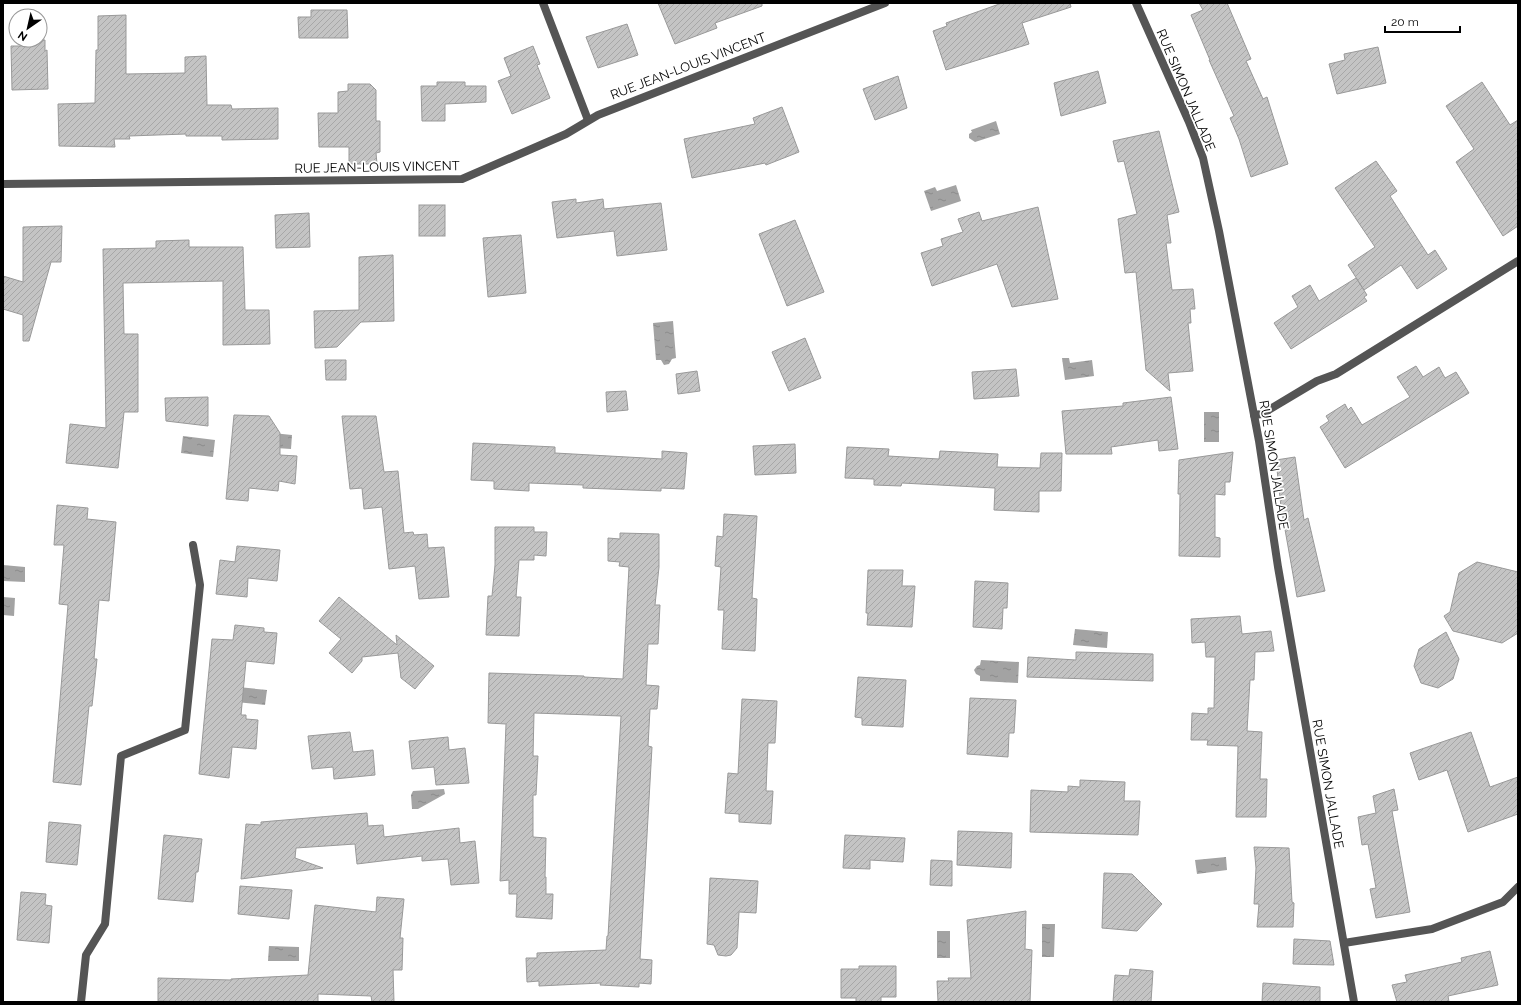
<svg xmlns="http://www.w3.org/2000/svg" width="1521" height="1005" font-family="Raleway,sans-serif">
<defs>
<pattern id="water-ripples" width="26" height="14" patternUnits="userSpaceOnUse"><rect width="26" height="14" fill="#a3a3a3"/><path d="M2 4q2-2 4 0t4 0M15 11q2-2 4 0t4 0" fill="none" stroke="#8b8b8b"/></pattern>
<pattern id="building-hatch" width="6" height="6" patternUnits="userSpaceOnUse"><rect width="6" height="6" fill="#c4c4c4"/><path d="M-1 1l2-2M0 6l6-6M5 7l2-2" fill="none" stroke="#a7a7a7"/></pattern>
</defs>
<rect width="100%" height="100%" fill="#fff"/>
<g fill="url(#water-ripples)">
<polygon points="996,121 1000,134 975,142 969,138 969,134 972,132 971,130"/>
<polygon points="956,185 961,201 931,211 924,191 935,187 937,191"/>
<polygon points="673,321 676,358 672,359 669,364 664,365 661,360 656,360 653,323"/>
<polygon points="1062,358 1069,358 1070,363 1092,360 1094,376 1065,380"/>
<rect x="1204" y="412" width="15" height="30"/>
<polygon points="263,432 292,435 291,449 261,447"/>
<polygon points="183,436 215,440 213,457 181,453"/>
<polygon points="3,565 25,567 25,582 3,581"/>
<polygon points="3,597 15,598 14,616 3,615"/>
<polygon points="1075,629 1108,632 1107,648 1073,645"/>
<polygon points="981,660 1019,662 1018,683 980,681 980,676 976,674 974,670 977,666 980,665"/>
<polygon points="238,687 267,690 265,705 236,702"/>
<polygon points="444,789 445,794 418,809 412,809 411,795 413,791"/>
<polygon points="1226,857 1227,870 1197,874 1195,860"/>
<polygon points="1042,924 1055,924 1054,957 1042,957"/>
<rect x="937" y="931" width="13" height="27"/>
<polygon points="269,946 299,947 299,961 268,961"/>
</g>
<g fill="url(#building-hatch)" stroke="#999">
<polygon points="658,3 762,3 762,6 715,23 717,28 675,44"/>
<polygon points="1002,3 1070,3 1071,7 1022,23 1029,44 946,70 933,31 947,26 946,23"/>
<polygon points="1199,3 1227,3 1251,59 1246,61 1263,99 1267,97 1288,164 1251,177 1239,139 1230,118 1234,116 1209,60 1210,60 1191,15 1203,10"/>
<polygon points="311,10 347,10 348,38 299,38 298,17 311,17"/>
<polygon points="126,15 126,74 185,73 185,57 206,56 207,105 231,105 232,109 278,108 278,139 222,140 222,136 186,136 186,134 129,136 130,139 114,139 115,147 59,146 58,104 95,103 96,50 98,50 98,16"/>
<polygon points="627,24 638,55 598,68 586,37"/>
<polygon points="21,40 45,40 45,51 47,50 48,89 12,90 11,46 21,46"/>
<polygon points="533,46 540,64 537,65 550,98 512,114 498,81 511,76 504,58"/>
<polygon points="1378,47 1386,83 1337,94 1329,64 1345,60 1344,54"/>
<polygon points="1098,71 1106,103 1061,116 1054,83"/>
<polygon points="898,76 907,108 875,120 863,89"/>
<polygon points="437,82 465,82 465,86 486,86 486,102 445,104 445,121 422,121 421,86 437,86"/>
<polygon points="1482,82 1510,125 1518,120 1518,226 1503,236 1456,162 1474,149 1446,106"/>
<polygon points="348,84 370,84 376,90 376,121 380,121 380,152 376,153 377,164 349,164 349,147 319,147 318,113 338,113 338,92 348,91"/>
<polygon points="782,107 799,152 766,165 765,163 692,178 684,139 755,124 753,118"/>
<polygon points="1159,131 1179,212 1167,215 1171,243 1166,243 1172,290 1193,289 1195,309 1190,309 1191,323 1188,323 1193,371 1168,373 1170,391 1146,370 1136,272 1125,273 1118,219 1137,214 1124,161 1118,162 1113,141"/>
<polygon points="1376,161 1397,191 1390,196 1428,255 1435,250 1447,269 1417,289 1401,265 1364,290 1348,265 1375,247 1335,188"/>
<polygon points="576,199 576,203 603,199 604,209 661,203 667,250 617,256 614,231 557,238 552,202"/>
<rect x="419" y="205" width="26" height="31"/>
<polygon points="1038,207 1058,299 1012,307 997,264 932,286 921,253 943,246 941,239 963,232 958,219 979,212 982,221"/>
<polygon points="309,213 310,247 276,248 275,215"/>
<polygon points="795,220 824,292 787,306 759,234"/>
<polygon points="62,226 61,262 51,262 29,341 23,341 23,315 3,309 3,276 23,282 23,227"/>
<polygon points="521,235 526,293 488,297 483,238"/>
<polygon points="189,240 189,247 243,247 245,310 269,310 270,344 223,345 223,281 123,283 124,334 138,334 138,412 124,412 118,468 66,463 70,424 106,428 103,249 156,248 156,241"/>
<polygon points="393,255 394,321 361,322 337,347 315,348 314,311 359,310 359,257"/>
<polygon points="1356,278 1367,295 1364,297 1367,301 1291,349 1274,323 1298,307 1292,296 1310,285 1319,301"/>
<polygon points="805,338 821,378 789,391 772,352"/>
<polygon points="325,360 346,360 346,380 326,380"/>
<polygon points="1416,366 1423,377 1439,367 1445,378 1456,372 1469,393 1345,468 1320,427 1329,421 1326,416 1345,404 1348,410 1351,407 1362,425 1410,397 1397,377"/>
<polygon points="1016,369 1019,396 974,399 972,372"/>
<polygon points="697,371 700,391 678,394 676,374"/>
<polygon points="626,391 628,410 607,412 606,392"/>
<polygon points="208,397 208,426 166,421 165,398"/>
<polygon points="1171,397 1178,449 1159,451 1158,440 1111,447 1112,454 1066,454 1062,411 1123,406 1123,403"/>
<polygon points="234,415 269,416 280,433 280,455 297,456 295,484 279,481 278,491 249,488 248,501 226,499"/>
<polygon points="342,416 376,416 384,472 398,471 404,533 413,532 414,535 427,534 428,548 444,547 449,597 419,599 415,566 389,569 382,507 364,509 362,488 350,489"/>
<polygon points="473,443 555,447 555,453 645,458 662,459 662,451 687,453 684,489 661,488 661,491 583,488 583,485 529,483 529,491 494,489 494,481 471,480"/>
<polygon points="795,444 796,473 755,475 753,446"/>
<polygon points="847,447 889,449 888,456 939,459 940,451 998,454 997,467 1040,468 1041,453 1062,453 1061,491 1039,491 1039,512 994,510 995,488 902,483 901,486 874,485 874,479 845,478"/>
<polygon points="1233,452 1230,482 1225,482 1225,495 1215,494 1215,537 1220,538 1220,557 1179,556 1180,494 1178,494 1179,460"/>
<polygon points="1295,457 1304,520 1308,518 1325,591 1297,597 1281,507 1276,460"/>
<polygon points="57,505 88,508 87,519 116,522 109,601 99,600 94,659 97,659 92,706 89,706 81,785 53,782 68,605 59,604 64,545 54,545"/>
<polygon points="724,514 757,516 752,598 757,599 755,651 722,649 724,610 718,610 721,567 715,566 717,536 723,537"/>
<polygon points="495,527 534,527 534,532 547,532 546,556 534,555 534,560 519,560 516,597 521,597 519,636 486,635 488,596 492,596 495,565"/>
<polygon points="620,533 659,534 659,567 655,605 660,605 658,644 648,644 646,685 659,686 657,709 650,709 648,746 652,747 640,959 652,960 651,984 639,983 639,987 600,985 601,983 539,986 539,981 527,982 526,958 537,958 537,953 606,950 607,936 608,936 621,716 534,713 533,756 538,756 536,795 533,795 533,837 546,838 545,877 546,877 546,894 553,894 552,919 516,917 517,894 509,894 509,880 500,881 506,724 488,723 489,673 584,676 584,677 623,679 629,567 619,566 620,562 608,561 608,538 620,539"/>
<polygon points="237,546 280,550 277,581 248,578 247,597 216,594 220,560 235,562"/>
<polygon points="1477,562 1518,572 1518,633 1502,643 1453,631 1444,616 1450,612 1459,573"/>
<polygon points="868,570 903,570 902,586 915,586 912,627 867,625 868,613 866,613"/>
<polygon points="975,581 1008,583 1007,608 1003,608 1002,629 973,627"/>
<polygon points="339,597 397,645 396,635 434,666 415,689 401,678 398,653 362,657 362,661 352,673 329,653 341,639 319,621"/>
<polygon points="1240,616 1242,634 1271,631 1274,651 1255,652 1254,680 1250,680 1247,731 1262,732 1260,779 1267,779 1266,817 1236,817 1238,746 1207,745 1208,740 1191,740 1192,713 1208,714 1208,708 1214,708 1215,657 1206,657 1205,642 1192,643 1191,619"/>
<polygon points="235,625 264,628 264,632 277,633 274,664 246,661 241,715 246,715 246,719 258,720 256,749 232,747 229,778 199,774 212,639 233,640"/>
<polygon points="1446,632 1459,659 1453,679 1438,688 1421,683 1414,666 1419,649"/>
<polygon points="1076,652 1153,654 1153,681 1027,677 1028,657 1076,660"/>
<polygon points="858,677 906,680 903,727 862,725 862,718 855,717"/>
<polygon points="970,698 1016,700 1014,733 1009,733 1008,757 967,754"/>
<polygon points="742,699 777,701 775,743 768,743 766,791 773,791 771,824 739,822 739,814 725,813 728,773 738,774"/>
<polygon points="350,732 353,752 373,750 375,775 334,779 333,767 312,769 308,736"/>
<polygon points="1471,732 1490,787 1518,777 1518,814 1468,832 1447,770 1419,780 1410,753"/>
<polygon points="448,737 449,750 465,748 469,783 436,785 434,767 412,769 409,741"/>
<polygon points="1080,780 1125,782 1124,801 1140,801 1138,835 1030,832 1031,790 1068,792 1068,786 1080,787"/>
<polygon points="1394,789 1398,810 1392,811 1410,912 1376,918 1370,889 1376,888 1368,844 1362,845 1358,817 1376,813 1373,796"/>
<polygon points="367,813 368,826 383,825 384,837 459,828 460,843 475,841 479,883 451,885 448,859 422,861 422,856 357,864 355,844 296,848 295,858 323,868 241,879 246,824 261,825 261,822"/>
<polygon points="49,822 81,825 77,865 46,862"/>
<polygon points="958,831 1012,833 1011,868 957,865"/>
<polygon points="164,835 202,839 198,872 196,872 193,902 158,899"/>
<polygon points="845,835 905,838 903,862 870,860 870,869 843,868"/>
<polygon points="1254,847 1289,848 1292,902 1294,903 1293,927 1257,927 1259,904 1254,904 1256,868"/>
<polygon points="931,860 952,861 952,886 930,885"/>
<polygon points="1104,873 1132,874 1162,904 1137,931 1102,928"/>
<polygon points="710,878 758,881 756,913 739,912 737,948 731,955 726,956 718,955 714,945 707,944"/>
<polygon points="240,886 292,890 289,919 238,914"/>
<polygon points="21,892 46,894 45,905 52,906 49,943 17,940"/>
<polygon points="377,897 404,899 400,938 403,938 402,970 393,970 394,1002 372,1002 371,996 318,994 318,1002 186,1002 158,1001 158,978 231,980 231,979 308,975 315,905 376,912"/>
<polygon points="1026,911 1025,949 1032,950 1030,1002 938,1002 937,981 949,981 948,978 971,978 967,920"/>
<polygon points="1294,939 1330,941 1334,965 1293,964"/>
<polygon points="1490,951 1498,985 1448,996 1449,1002 1397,1002 1392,985 1407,982 1405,975 1462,962 1461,958"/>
<polygon points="859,966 896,966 896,997 881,997 881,1002 856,1002 856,998 841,998 841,969 859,969"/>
<polygon points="1130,969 1153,971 1151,1002 1113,1002 1115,975 1129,976"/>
<polygon points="1263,983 1320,987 1320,1002 1262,1002"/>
</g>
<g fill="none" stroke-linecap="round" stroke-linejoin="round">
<g stroke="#555" stroke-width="8">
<polyline points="1254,415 1262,414 1317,381 1336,374 1518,261"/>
<polyline points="81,1002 86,955 105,924 121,756 185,730 200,585 193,545"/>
</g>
<g stroke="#555" stroke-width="8">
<polyline points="543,3 588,120"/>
<polyline points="1136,3 1189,122 1203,158 1219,231 1259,441 1278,567 1354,1002"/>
<polyline points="3,184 462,179 566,134 598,115 885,3"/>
<polyline points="1344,943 1432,929 1503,902 1518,887"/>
</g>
</g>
<g text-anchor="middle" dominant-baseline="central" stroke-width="3.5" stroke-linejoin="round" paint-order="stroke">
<g font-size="13" fill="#000" stroke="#fff">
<text transform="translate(688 66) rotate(-21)">RUE JEAN-LOUIS VINCENT</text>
<text transform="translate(1186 90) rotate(67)">RUE SIMON JALLADE</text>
<text transform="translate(377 167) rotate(-1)">RUE JEAN-LOUIS VINCENT</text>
<text transform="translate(1274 465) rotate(81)">RUE SIMON JALLADE</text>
<text transform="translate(1328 784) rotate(80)">RUE SIMON JALLADE</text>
</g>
</g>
<rect width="1521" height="1005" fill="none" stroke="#000000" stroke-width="8"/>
<g transform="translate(28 28) rotate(214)"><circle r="19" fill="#ffffff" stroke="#999999"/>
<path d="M0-3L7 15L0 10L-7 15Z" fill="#000000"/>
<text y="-6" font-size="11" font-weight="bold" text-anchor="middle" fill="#000000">N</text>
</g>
<path d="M1385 26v6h75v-6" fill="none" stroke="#000000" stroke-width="2"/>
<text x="1391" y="26" font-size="12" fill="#000000" stroke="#ffffff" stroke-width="3" paint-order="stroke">20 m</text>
</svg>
